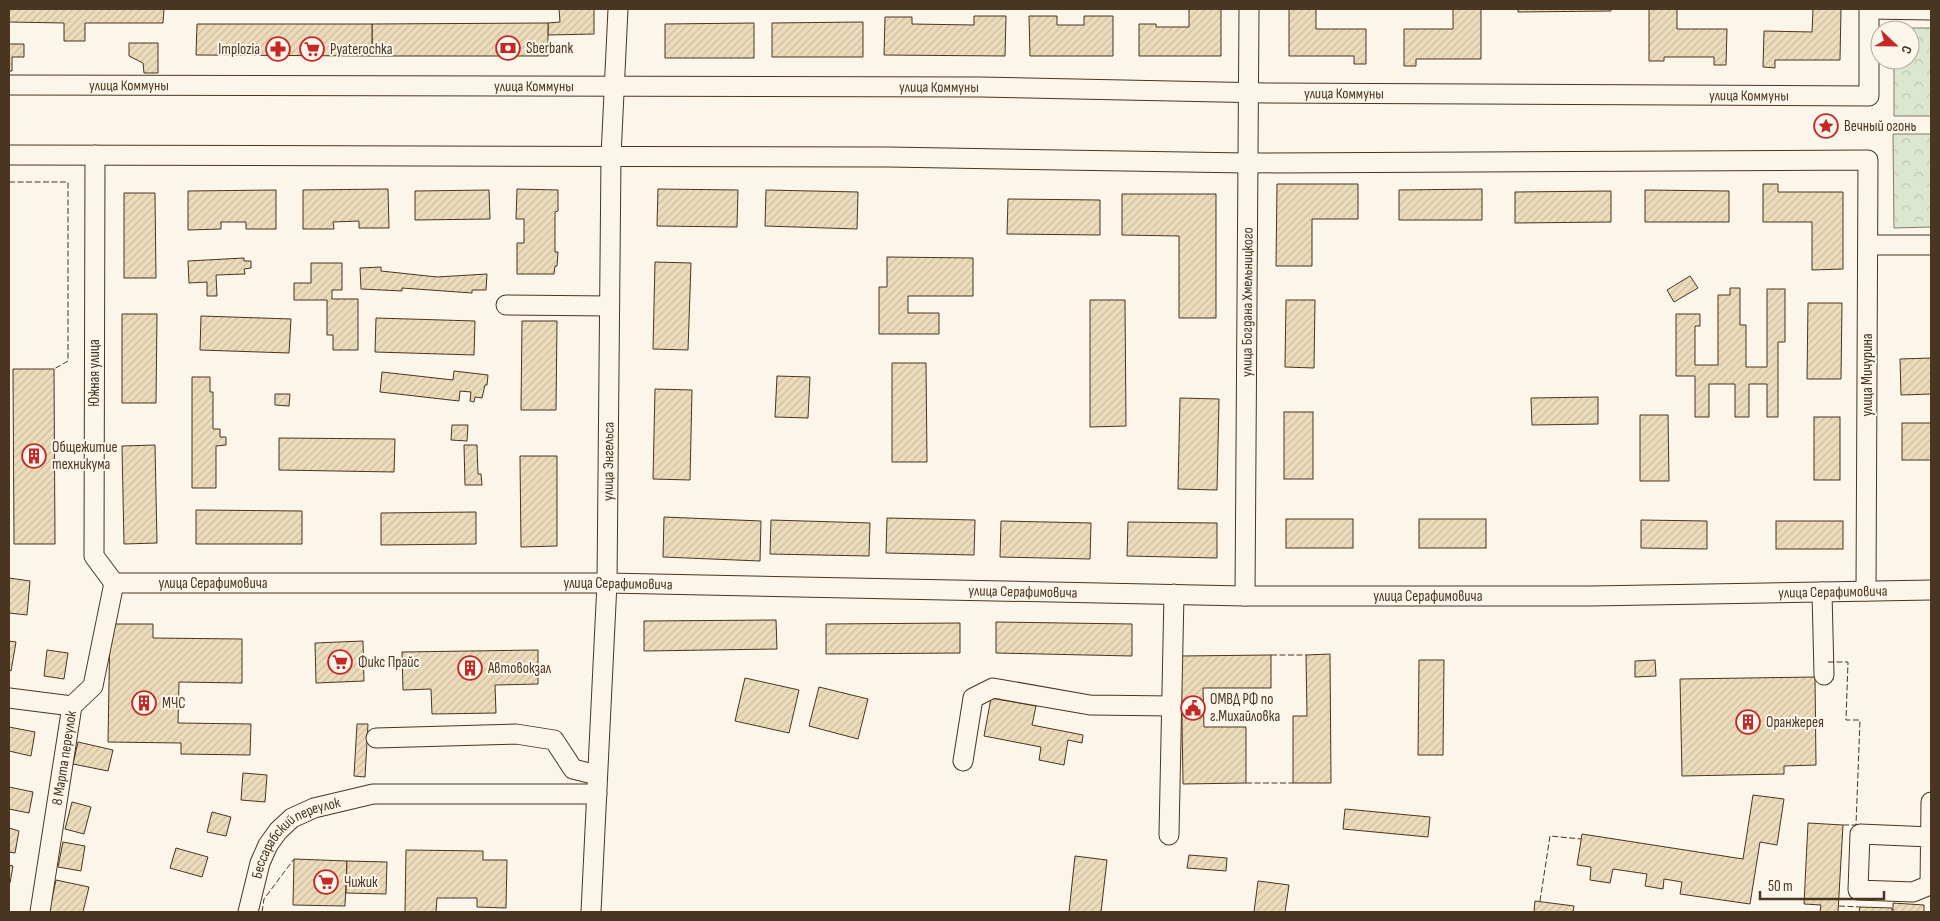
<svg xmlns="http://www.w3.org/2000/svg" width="1940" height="921" font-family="'Sofia Sans Condensed',sans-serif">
<defs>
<pattern id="forest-crowns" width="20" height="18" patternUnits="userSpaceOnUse" patternTransform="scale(1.25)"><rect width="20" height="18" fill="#dce7d0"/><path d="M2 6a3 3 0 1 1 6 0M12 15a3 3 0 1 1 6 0" fill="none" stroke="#bec7b2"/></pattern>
<pattern id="building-hatch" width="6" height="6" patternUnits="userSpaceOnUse" patternTransform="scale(1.25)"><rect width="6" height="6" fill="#ecdcbc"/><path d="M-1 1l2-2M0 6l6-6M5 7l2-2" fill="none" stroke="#ccbda1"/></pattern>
</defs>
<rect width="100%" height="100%" fill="#fbf6e9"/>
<g fill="url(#forest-crowns)" stroke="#887966">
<polygon points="1893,28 1931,28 1931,116 1894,116 1894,60 1910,60 1910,30"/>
<polygon points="1893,134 1931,134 1931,227 1894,228"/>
</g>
<g fill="url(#building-hatch)" stroke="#4a3520">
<polygon points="9,9 164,9 163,23 85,23 85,41 64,41 64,23 9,22"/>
<polygon points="559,9 594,9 594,34 548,35 548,23 560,22"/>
<polygon points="1189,9 1221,9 1221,56 1139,56 1139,24 1156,24 1156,27 1189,27"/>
<polygon points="1289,9 1316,9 1316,29 1366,29 1366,64 1354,64 1354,56 1289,56"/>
<polygon points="1453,9 1481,9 1481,59 1416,59 1416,66 1404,66 1404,29 1453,29"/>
<polygon points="1518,9 1611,9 1611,11 1518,12"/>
<polygon points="1649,9 1677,9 1677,29 1727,29 1726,65 1714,65 1714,57 1664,57 1664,61 1649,61"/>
<polygon points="1813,9 1841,9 1840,60 1775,60 1775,68 1763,67 1764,31 1812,32"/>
<polygon points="974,16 1006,16 1005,56 884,55 885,17 912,17 912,24 974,25"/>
<polygon points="1029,16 1057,16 1057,25 1084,25 1084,16 1113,16 1113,56 1030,56"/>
<polygon points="863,22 863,57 772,57 772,23"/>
<polygon points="548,23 548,56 372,56 372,24"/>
<polygon points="754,23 754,58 665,58 665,24"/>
<polygon points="197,24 372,24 372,56 196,55"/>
<polygon points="129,43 158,43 158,73 144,73 143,63 129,56"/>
<polygon points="9,44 24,44 24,57 12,57 12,71 9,71"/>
<polygon points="1277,184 1358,184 1358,219 1312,219 1312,266 1276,266"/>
<polygon points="1763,184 1778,184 1778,192 1843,192 1843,269 1812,270 1812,222 1763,222"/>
<polygon points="388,189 389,228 359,228 359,221 333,222 334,229 303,229 303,190"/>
<polygon points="517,189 558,190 558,211 555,212 555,252 558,252 557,266 555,266 554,274 517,274 517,243 524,243 524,219 516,219"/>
<polygon points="658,189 738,190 737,227 657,226"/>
<polygon points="1482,189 1482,220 1399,220 1399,190"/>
<polygon points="276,190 276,229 246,229 246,222 221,222 221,229 188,230 188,191"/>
<polygon points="489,190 490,219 415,220 415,191"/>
<polygon points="766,190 858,192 857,229 765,226"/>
<polygon points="1645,190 1729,191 1729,222 1645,222"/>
<polygon points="1611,191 1611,222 1515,223 1515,192"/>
<polygon points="124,193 155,193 156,278 124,278"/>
<polygon points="1122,194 1216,194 1216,318 1179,318 1179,236 1122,235"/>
<polygon points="1008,199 1100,200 1100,235 1007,234"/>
<polygon points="887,257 973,258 973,296 908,296 908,313 939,313 939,334 879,334 879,287 887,287"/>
<polygon points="244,258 244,261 251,261 251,268 244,269 245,274 216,275 217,296 207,296 207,282 189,283 188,261"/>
<polygon points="655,262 691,263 688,350 653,349"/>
<polygon points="311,263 342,263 342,290 332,290 332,299 358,299 358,350 333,350 333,335 327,335 327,300 294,300 294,283 311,283"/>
<polygon points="381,267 381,271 437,277 487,274 486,290 472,290 472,293 402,288 402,291 361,289 360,268"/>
<polygon points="1690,276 1698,288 1674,302 1667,290"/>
<polygon points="1730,288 1740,288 1740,325 1746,325 1746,367 1767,367 1767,289 1785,289 1785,342 1778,342 1778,417 1767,417 1767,384 1749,384 1749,417 1735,417 1735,384 1709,384 1709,417 1695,417 1695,376 1676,376 1676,314 1700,314 1700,326 1695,326 1695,365 1718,365 1718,295 1730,295"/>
<polygon points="1090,300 1125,300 1126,426 1090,427"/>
<polygon points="1286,300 1315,300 1314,368 1285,367"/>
<polygon points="1808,303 1842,303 1841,379 1807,379"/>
<polygon points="122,314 157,314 156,403 122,403"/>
<polygon points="201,316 291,319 289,353 200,350"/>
<polygon points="376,318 475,321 474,355 375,352"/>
<polygon points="522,321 557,321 556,410 521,410"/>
<polygon points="1931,358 1931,394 1901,395 1900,359"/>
<polygon points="892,363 926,363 927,462 892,462"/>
<polygon points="13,369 54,369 55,544 14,544"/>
<polygon points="454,371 488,375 487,385 485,385 482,398 475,397 474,402 470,401 471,392 460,391 459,401 380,392 382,372 453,380"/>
<polygon points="777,376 810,377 808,418 775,417"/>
<polygon points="192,377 210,377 210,392 213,392 213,429 220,429 220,437 226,437 226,445 216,446 216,488 192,488"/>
<polygon points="655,389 692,390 690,480 653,479"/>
<polygon points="275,394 290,394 289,406 275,405"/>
<polygon points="1598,397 1598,424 1532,425 1531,398"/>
<polygon points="1180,398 1219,399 1217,490 1178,489"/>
<rect x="1284" y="412" width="29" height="67"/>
<polygon points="1640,415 1668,415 1669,481 1640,481"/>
<rect x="1814" y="417" width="26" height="63"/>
<rect x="1902" y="423" width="29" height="37"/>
<polygon points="452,425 468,425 467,441 451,440"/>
<polygon points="279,438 395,439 394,472 279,470"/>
<polygon points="155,445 157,543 124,544 122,446"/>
<polygon points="464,445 477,445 478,474 481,474 482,485 465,485"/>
<polygon points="520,456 557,456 557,546 521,547"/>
<polygon points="196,510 302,511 302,544 196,544"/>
<polygon points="476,512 476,544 381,545 381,513"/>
<polygon points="664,517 761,521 760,561 663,557"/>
<polygon points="887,518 975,520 974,555 886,553"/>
<rect x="1286" y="519" width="67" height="29"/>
<rect x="1419" y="519" width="67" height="29"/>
<polygon points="771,520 870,523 869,556 770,554"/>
<polygon points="1641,520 1707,521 1707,549 1641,548"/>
<polygon points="1001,521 1091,523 1090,559 1000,557"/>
<rect x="1776" y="521" width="67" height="28"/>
<polygon points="1128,522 1217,523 1217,558 1127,556"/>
<polygon points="9,578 30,581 27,615 9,613"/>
<polygon points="776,620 777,649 644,651 644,621"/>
<polygon points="996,622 1132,624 1132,656 996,653"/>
<polygon points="960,623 960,653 826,654 826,624"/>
<polygon points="110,624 153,624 153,638 242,639 242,683 179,682 178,723 251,724 250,755 181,754 181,743 108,742"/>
<polygon points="9,641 16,642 11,671 9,670"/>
<polygon points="363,641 364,681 316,683 315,643"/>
<polygon points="47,650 68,653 64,679 44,676"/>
<polygon points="538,650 538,684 495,685 496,713 432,714 431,689 403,690 402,652"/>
<polygon points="1330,654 1331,783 1293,783 1293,716 1307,716 1306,655"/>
<polygon points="1271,655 1271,688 1203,688 1204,727 1246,727 1246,783 1183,784 1181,656"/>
<polygon points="1419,660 1444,660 1443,755 1418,755"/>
<polygon points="1655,660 1656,676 1635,677 1635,661"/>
<polygon points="1815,677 1816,765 1784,766 1784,774 1682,776 1680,679"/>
<polygon points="745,678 799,690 789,733 735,721"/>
<polygon points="819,687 868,699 858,739 809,726"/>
<polygon points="991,698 1036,706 1032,725 1083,735 1082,743 1068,740 1064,765 1039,760 1041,747 984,736"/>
<polygon points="357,724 368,724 365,777 354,776"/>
<polygon points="9,727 35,732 31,756 9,751"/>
<polygon points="78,742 113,750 108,771 73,764"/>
<polygon points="243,773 267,775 265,802 241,800"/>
<polygon points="9,787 33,792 29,813 9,809"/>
<polygon points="1753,795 1784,799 1777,845 1760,842 1750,904 1680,894 1682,882 1664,879 1663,889 1645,886 1647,874 1613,869 1610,883 1590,880 1591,867 1577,865 1582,834 1743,859"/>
<polygon points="72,802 91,807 84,834 65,829"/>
<polygon points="1345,809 1430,817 1428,837 1343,829"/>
<polygon points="212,812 231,817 226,836 207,832"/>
<polygon points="1808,823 1843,825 1838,912 1820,912 1821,905 1804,904"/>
<polygon points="9,828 19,831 15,853 9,852"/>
<polygon points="63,842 85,846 81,871 58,867"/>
<polygon points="176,848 208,857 202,877 170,868"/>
<polygon points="406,850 483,851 483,860 507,860 506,908 477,907 477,898 437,898 436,912 405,912"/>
<polygon points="1189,855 1227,858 1226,871 1187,868"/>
<polygon points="1075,856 1107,860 1101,912 1069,912"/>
<polygon points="294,859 347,861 345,906 293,905"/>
<polygon points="347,861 387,862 386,894 346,893"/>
<polygon points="9,865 13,866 10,883 9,883"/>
<polygon points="56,880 89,887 83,912 49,912"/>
<polygon points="1258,881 1289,885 1285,912 1254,912"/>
<polygon points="1535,901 1574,906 1573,912 1534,912"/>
<polygon points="1893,903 1924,905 1924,912 1893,912"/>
<polygon points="1860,907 1892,908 1892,912 1859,912"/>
</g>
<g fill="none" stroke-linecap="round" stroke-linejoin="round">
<g stroke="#4a3520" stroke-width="21">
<g id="minor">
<polyline points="1869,9 1931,10"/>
<path id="s1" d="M9,85L980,87L1267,93L1869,96V9"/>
<polyline points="9,155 888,157 1246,163 1868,160 1866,591"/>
<polyline points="95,155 94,556 114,583"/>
<polyline points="1868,245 1931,245"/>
<polyline points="506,305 609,306"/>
<path id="s2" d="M114,583H607L1245,596H1591L1931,590"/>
<polyline points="1822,592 1824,675"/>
<path id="s3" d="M1245,596L1249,9"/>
<polyline points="9,698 72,706"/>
<polyline points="376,738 516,734 554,740 573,769 597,775"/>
<polyline points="963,761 973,698 993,688 1090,705 1172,706"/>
<polyline points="1169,835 1174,594"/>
<polyline points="1931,837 1860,834 1858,890 1913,892 1930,885 1931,802"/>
<path id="s4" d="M40,912L72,706L93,686L114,583"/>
<path id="s5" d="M248,912L260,863L268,845L278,831L292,818L314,808L373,794H597"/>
<path id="s6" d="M591,912L607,583L611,156L618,9"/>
</g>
</g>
<use href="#minor" stroke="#fbf6e9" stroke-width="19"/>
<g stroke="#4a3520" stroke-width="1" stroke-dasharray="6 2.5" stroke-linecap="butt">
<polyline points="9,182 68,182 68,361 54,369"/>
<polyline points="1271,655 1306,655"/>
<polyline points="1828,662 1848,662 1846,720 1860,720 1856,825 1843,825"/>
<polyline points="1246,783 1293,783"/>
<polyline points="1540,901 1550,836 1581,839"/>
<polyline points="1839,906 1860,907"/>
<polyline points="262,912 264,899 294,859"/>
</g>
</g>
<defs>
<g id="bank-ring" transform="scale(1.25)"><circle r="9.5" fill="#fbf6e9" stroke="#c62828" stroke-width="1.5"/><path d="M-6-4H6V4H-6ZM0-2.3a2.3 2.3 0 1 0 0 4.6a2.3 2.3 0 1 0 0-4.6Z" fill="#c62828"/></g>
<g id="pharmacy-ring" transform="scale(1.25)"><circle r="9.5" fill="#fbf6e9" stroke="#c62828" stroke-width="1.5"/><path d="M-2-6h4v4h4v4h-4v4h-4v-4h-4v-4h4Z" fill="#c62828"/></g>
<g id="supermarket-ring" transform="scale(1.25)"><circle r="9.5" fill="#fbf6e9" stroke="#c62828" stroke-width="1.5"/><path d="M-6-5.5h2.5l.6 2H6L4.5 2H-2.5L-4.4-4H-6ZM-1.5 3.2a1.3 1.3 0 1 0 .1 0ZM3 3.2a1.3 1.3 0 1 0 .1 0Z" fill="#c62828"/></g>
<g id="sight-ring" transform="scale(1.25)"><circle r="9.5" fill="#fbf6e9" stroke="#c62828" stroke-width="1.5"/><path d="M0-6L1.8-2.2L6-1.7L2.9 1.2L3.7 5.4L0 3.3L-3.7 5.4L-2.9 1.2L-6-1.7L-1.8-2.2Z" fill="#c62828"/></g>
<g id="building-ring" transform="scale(1.25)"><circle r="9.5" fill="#fbf6e9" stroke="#c62828" stroke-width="1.5"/><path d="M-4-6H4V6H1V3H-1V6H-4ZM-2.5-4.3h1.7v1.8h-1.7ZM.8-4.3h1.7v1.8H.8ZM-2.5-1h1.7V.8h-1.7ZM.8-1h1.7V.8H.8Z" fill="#c62828"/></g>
<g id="civic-ring" transform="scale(1.25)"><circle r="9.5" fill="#fbf6e9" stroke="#c62828" stroke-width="1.5"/><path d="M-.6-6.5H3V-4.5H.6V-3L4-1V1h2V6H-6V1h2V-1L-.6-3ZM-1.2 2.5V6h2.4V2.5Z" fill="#c62828"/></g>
</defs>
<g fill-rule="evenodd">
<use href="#bank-ring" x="508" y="48"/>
<use href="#pharmacy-ring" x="278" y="49"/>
<use href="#supermarket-ring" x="312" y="49"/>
<use href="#sight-ring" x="1826" y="126"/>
<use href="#building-ring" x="34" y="456"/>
<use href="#supermarket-ring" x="340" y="662"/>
<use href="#building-ring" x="470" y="668"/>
<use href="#building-ring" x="144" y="703"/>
<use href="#civic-ring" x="1193" y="708"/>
<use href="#building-ring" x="1748" y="722"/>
<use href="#supermarket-ring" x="326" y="882"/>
</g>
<g text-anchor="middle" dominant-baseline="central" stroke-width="4" stroke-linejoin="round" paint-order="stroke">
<g font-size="15" fill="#4a3520" stroke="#fbf6e9" text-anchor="start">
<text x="526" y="48">Sberbank</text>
<text x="260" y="49" text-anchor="end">Implozia</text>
<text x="330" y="49">Pyaterochka</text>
<text x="1844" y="126">Вечный огонь</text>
<text x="52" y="447">Общежитие<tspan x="52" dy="17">техникума</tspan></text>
<text x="358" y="662">Фикс Прайс</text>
<text x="488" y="668">Автовокзал</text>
<text x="1210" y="699">ОМВД РФ по<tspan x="1210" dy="17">г.Михайловка</tspan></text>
<text x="162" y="703">МЧС</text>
<text x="1766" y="722">Оранжерея</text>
<text x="344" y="882">Чижик</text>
</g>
<g font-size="15" fill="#4a3520" stroke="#fbf6e9">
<text stroke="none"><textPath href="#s1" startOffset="120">улица Коммуны</textPath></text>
<text stroke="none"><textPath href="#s1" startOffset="525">улица Коммуны</textPath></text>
<text stroke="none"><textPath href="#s1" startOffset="930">улица Коммуны</textPath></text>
<text stroke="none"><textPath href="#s1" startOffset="1335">улица Коммуны</textPath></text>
<text stroke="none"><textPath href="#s1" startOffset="1740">улица Коммуны</textPath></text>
<text stroke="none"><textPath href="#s3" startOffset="294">улица Богдана Хмельницкого</textPath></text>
<text transform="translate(94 373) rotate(-90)">Южная улица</text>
<text transform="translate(1867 375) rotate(-90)">улица Мичурина</text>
<text stroke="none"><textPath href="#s6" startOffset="451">улица Энгельса</textPath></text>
<text stroke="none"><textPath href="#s2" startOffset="99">улица Серафимовича</textPath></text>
<text stroke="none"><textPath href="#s2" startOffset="504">улица Серафимовича</textPath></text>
<text stroke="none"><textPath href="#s2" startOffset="909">улица Серафимовича</textPath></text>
<text stroke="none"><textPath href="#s2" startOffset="1719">улица Серафимовича</textPath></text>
<text stroke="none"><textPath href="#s2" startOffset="1314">улица Серафимовича</textPath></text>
<text stroke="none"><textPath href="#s4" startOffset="156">8 Марта переулок</textPath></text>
<text stroke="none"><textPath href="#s5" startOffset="96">Бессарабский переулок</textPath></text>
</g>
</g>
<rect width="1940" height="921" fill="none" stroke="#4a3520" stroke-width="20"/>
<g transform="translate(1895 45) rotate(112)"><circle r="24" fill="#fbf6e9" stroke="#b4a999"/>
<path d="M0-4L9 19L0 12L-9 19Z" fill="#c62828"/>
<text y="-8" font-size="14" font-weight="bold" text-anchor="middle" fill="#4a3520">С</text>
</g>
<path d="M1760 891v8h124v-8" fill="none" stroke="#4a3520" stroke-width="2.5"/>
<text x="1768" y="891" font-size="15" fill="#4a3520" stroke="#fbf6e9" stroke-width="4" paint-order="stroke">50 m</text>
</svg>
